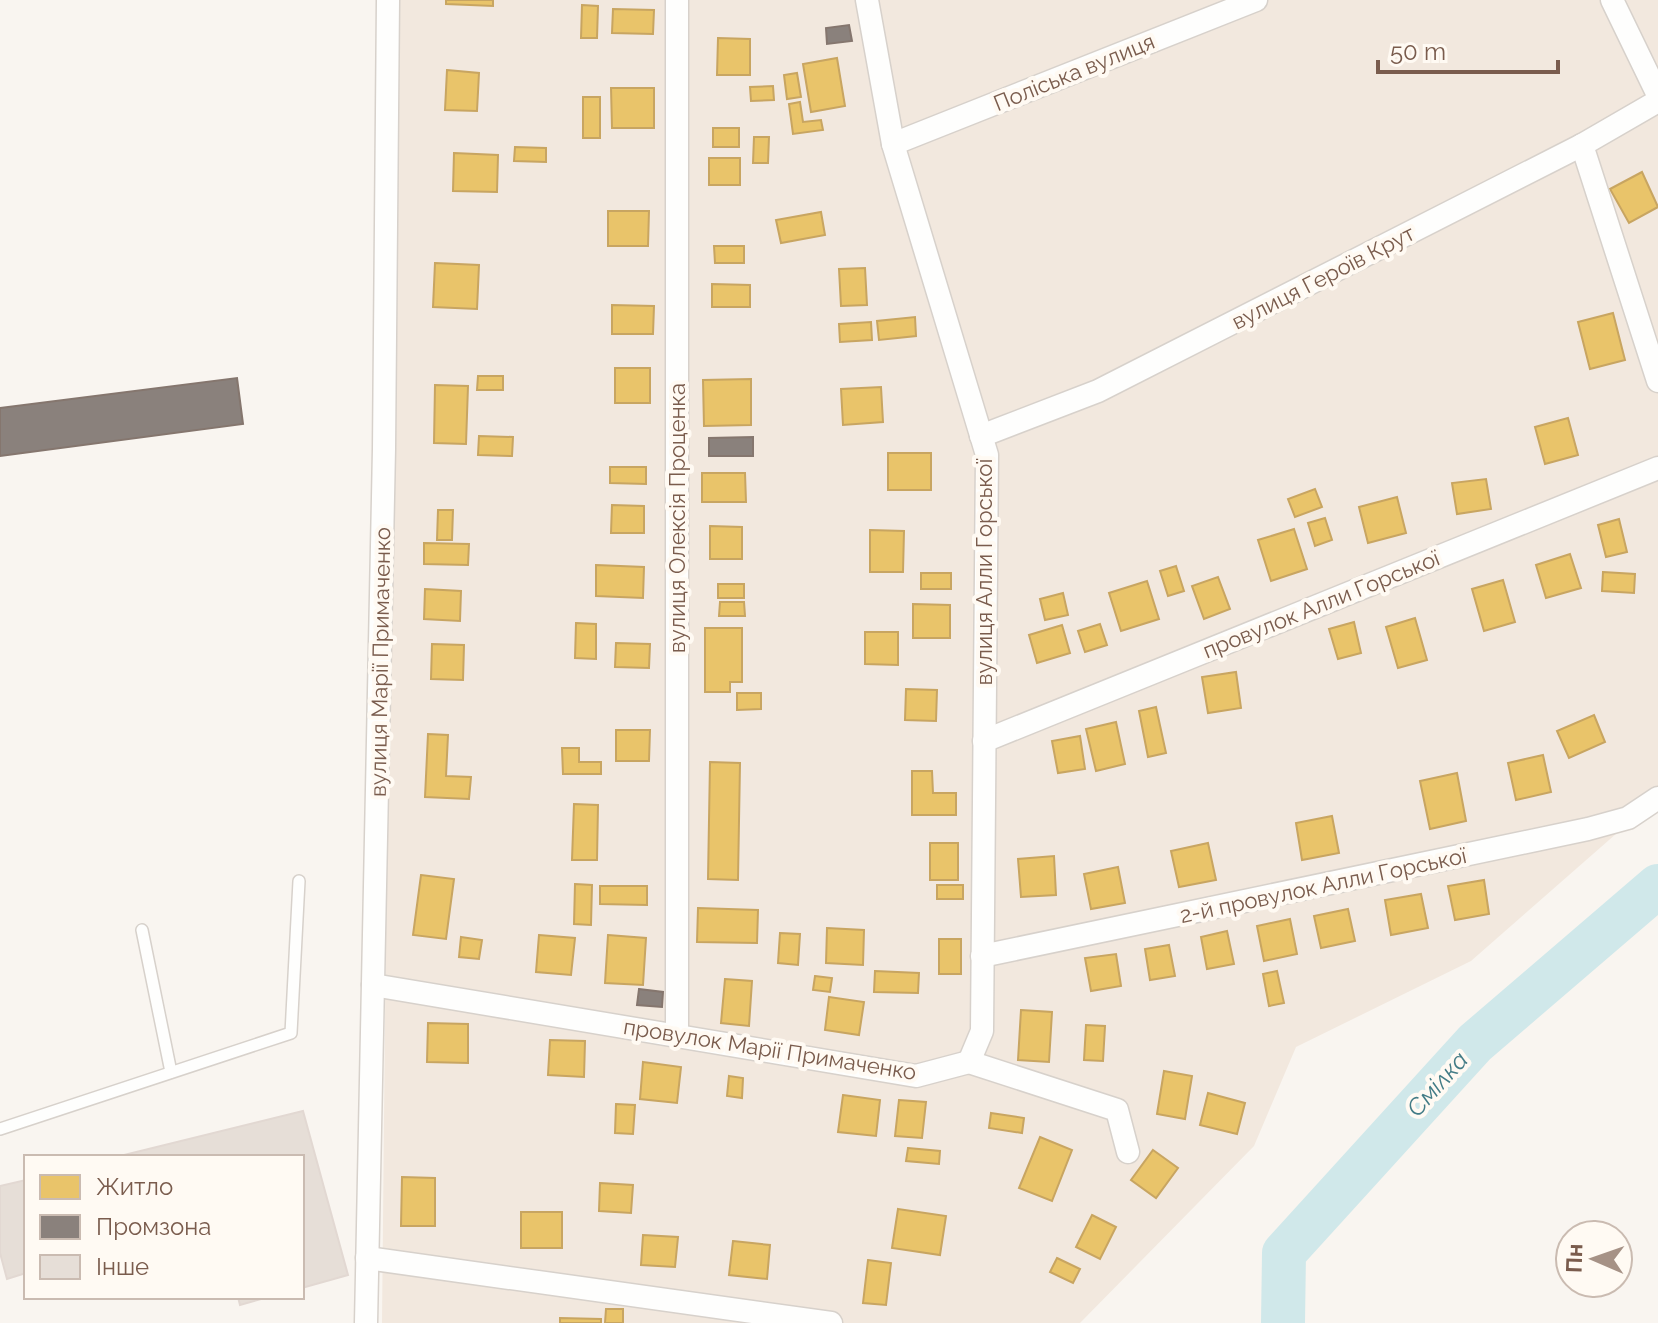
<svg xmlns="http://www.w3.org/2000/svg" width="1658" height="1323" font-family="Raleway,sans-serif">
<rect width="100%" height="100%" fill="#f9f5f0"/>
<polygon fill="#f2e8de" points="395,0 1658,0 1658,787 1625,826 1471,961 1296,1047 1254,1146 1080,1323 382,1323"/>
<g fill="#e9c46a" stroke="#c8a561" stroke-width="2">
<polygon points="446,0 493,0 493,6 446,4"/>
<polygon points="582,5 598,6 597,38 581,38"/>
<polygon points="613,9 654,10 653,34 612,33"/>
<polygon points="718,38 750,39 750,75 717,75"/>
<polygon points="837,58 845,106 811,112 803,64"/>
<polygon points="447,70 479,73 477,111 445,110"/>
<polygon points="797,73 801,97 787,99 784,75"/>
<polygon points="773,86 774,100 751,101 750,87"/>
<polygon points="611,88 654,88 654,128 612,128"/>
<rect x="583" y="97" width="17" height="41"/>
<polygon points="800,102 803,122 821,120 823,130 793,134 789,104"/>
<rect x="713" y="128" width="26" height="19"/>
<polygon points="754,137 769,137 768,163 753,163"/>
<polygon points="515,147 546,148 546,162 514,161"/>
<polygon points="454,153 498,155 497,192 453,191"/>
<rect x="709" y="158" width="31" height="27"/>
<polygon points="1642,172 1658,207 1629,223 1610,189"/>
<polygon points="608,211 649,211 648,246 608,246"/>
<polygon points="821,212 825,235 781,243 776,220"/>
<polygon points="714,246 744,246 744,263 715,263"/>
<polygon points="435,263 479,265 477,309 433,307"/>
<polygon points="865,268 867,305 841,306 839,269"/>
<polygon points="712,284 750,285 750,307 712,307"/>
<polygon points="612,305 654,306 653,334 612,334"/>
<polygon points="1613,313 1625,360 1590,369 1578,322"/>
<polygon points="915,317 916,336 879,340 877,321"/>
<polygon points="871,322 872,340 840,342 839,324"/>
<rect x="615" y="368" width="35" height="35"/>
<polygon points="478,376 503,376 503,390 477,390"/>
<polygon points="751,379 751,425 704,426 703,380"/>
<polygon points="435,385 468,386 466,444 434,443"/>
<polygon points="881,387 883,422 843,425 841,389"/>
<polygon points="1568,418 1578,455 1545,464 1535,427"/>
<polygon points="479,436 513,437 512,456 478,455"/>
<rect x="888" y="453" width="43" height="37"/>
<polygon points="610,467 646,467 646,484 610,483"/>
<polygon points="702,473 745,473 746,502 702,502"/>
<polygon points="1486,479 1491,509 1457,514 1452,483"/>
<polygon points="1315,489 1322,507 1295,517 1288,499"/>
<polygon points="1397,497 1406,533 1368,543 1359,507"/>
<polygon points="612,505 644,506 644,533 611,533"/>
<polygon points="438,510 453,510 452,540 437,540"/>
<polygon points="1325,518 1332,540 1315,546 1308,523"/>
<polygon points="1619,519 1627,552 1606,557 1598,525"/>
<polygon points="710,526 742,527 742,559 710,559"/>
<polygon points="1294,529 1307,569 1271,581 1258,540"/>
<polygon points="870,530 904,531 903,572 870,572"/>
<polygon points="424,543 469,544 468,565 424,564"/>
<polygon points="1570,554 1581,588 1546,598 1536,565"/>
<polygon points="596,565 644,567 643,598 596,596"/>
<polygon points="1176,566 1184,591 1168,596 1160,571"/>
<polygon points="1603,572 1635,574 1634,593 1602,591"/>
<rect x="921" y="573" width="30" height="16"/>
<polygon points="1218,577 1230,609 1204,619 1192,586"/>
<polygon points="1503,580 1515,622 1484,631 1472,589"/>
<polygon points="1147,581 1159,619 1121,631 1109,593"/>
<rect x="718" y="584" width="26" height="14"/>
<polygon points="425,589 461,591 460,621 424,619"/>
<polygon points="1063,593 1068,615 1045,620 1040,599"/>
<polygon points="720,602 744,602 745,616 719,616"/>
<polygon points="913,604 950,605 950,638 913,638"/>
<polygon points="1415,618 1427,660 1398,668 1386,627"/>
<polygon points="1354,622 1361,653 1338,659 1329,629"/>
<polygon points="576,623 596,624 596,659 575,658"/>
<polygon points="1100,624 1107,645 1085,652 1078,631"/>
<polygon points="1062,625 1070,653 1037,663 1029,635"/>
<polygon points="705,628 742,628 742,682 730,682 730,692 705,692"/>
<polygon points="865,632 898,632 898,665 865,664"/>
<polygon points="616,643 650,644 649,668 615,667"/>
<polygon points="432,644 464,645 463,680 431,679"/>
<polygon points="1236,672 1241,708 1208,713 1202,677"/>
<polygon points="906,689 937,690 936,721 905,720"/>
<polygon points="737,693 761,693 761,709 737,710"/>
<polygon points="1156,707 1166,753 1148,757 1139,711"/>
<polygon points="1594,715 1605,742 1569,758 1557,731"/>
<polygon points="1116,722 1125,764 1096,771 1086,729"/>
<polygon points="616,730 650,730 649,761 616,761"/>
<polygon points="428,734 448,735 446,776 471,777 469,799 425,797"/>
<polygon points="1080,736 1085,769 1058,773 1052,741"/>
<polygon points="562,748 579,748 579,762 601,762 601,774 563,774"/>
<polygon points="1543,755 1551,792 1516,800 1508,763"/>
<polygon points="710,762 740,763 738,880 708,879"/>
<polygon points="912,771 932,771 933,793 956,793 956,815 912,815"/>
<polygon points="1457,773 1466,821 1430,829 1420,781"/>
<polygon points="574,804 598,805 597,860 572,860"/>
<polygon points="1332,816 1339,853 1302,860 1296,823"/>
<rect x="930" y="843" width="28" height="37"/>
<polygon points="1208,843 1216,880 1179,887 1171,851"/>
<polygon points="1054,856 1056,895 1021,897 1018,859"/>
<polygon points="1118,867 1125,903 1091,909 1084,874"/>
<polygon points="421,875 454,879 446,939 413,935"/>
<polygon points="1484,880 1489,914 1455,920 1448,886"/>
<polygon points="575,884 592,885 591,925 574,924"/>
<rect x="937" y="885" width="26" height="14"/>
<polygon points="600,886 647,886 647,905 600,904"/>
<polygon points="1421,894 1428,928 1391,935 1385,900"/>
<polygon points="698,908 758,910 757,943 697,942"/>
<polygon points="1348,909 1355,941 1321,948 1314,916"/>
<polygon points="1290,919 1297,954 1264,961 1257,926"/>
<polygon points="827,928 864,930 863,965 826,963"/>
<polygon points="1227,931 1234,964 1207,969 1201,937"/>
<polygon points="780,933 800,934 798,965 778,963"/>
<polygon points="539,935 575,938 571,975 536,972"/>
<polygon points="608,935 646,938 643,985 605,983"/>
<polygon points="461,937 482,940 479,959 459,957"/>
<rect x="939" y="939" width="22" height="35"/>
<polygon points="1169,945 1175,976 1150,980 1145,949"/>
<polygon points="1116,954 1121,986 1091,991 1085,958"/>
<polygon points="875,971 919,973 918,993 874,992"/>
<polygon points="1277,971 1284,1003 1269,1006 1263,974"/>
<polygon points="815,976 832,978 830,992 813,990"/>
<polygon points="725,979 752,981 749,1026 721,1023"/>
<polygon points="829,997 864,1002 859,1035 825,1030"/>
<polygon points="1021,1010 1052,1012 1049,1062 1018,1060"/>
<polygon points="428,1023 468,1024 468,1063 427,1062"/>
<polygon points="1086,1025 1105,1026 1103,1061 1084,1060"/>
<polygon points="550,1040 585,1041 584,1077 548,1075"/>
<polygon points="643,1062 681,1067 677,1103 640,1099"/>
<polygon points="1164,1071 1192,1076 1185,1119 1157,1114"/>
<polygon points="729,1076 743,1078 742,1098 727,1096"/>
<polygon points="1208,1093 1245,1103 1237,1134 1200,1125"/>
<polygon points="843,1095 880,1100 876,1136 838,1132"/>
<polygon points="899,1100 926,1102 922,1138 895,1136"/>
<polygon points="616,1104 635,1105 633,1134 615,1133"/>
<polygon points="991,1113 1024,1118 1022,1133 989,1128"/>
<polygon points="1040,1137 1072,1150 1052,1201 1019,1188"/>
<polygon points="908,1148 940,1151 939,1164 906,1161"/>
<polygon points="1153,1150 1178,1168 1156,1198 1131,1180"/>
<polygon points="402,1177 435,1178 435,1226 401,1226"/>
<polygon points="600,1183 633,1185 631,1213 599,1211"/>
<polygon points="898,1209 946,1216 940,1255 892,1248"/>
<rect x="521" y="1212" width="41" height="36"/>
<polygon points="1092,1215 1116,1227 1100,1259 1076,1247"/>
<polygon points="643,1235 678,1237 675,1267 641,1265"/>
<polygon points="733,1241 770,1245 767,1279 729,1275"/>
<polygon points="1057,1258 1080,1269 1073,1283 1050,1272"/>
<polygon points="868,1260 891,1263 886,1305 863,1303"/>
<polygon points="606,1309 623,1309 623,1323 605,1323"/>
<polygon points="560,1318 601,1319 601,1323 560,1323"/>
</g>
<g fill="#8a817c" stroke="#85766e" stroke-width="2">
<polygon points="849,25 852,41 827,44 826,28"/>
<polygon points="237,378 243,424 0,456 0,408"/>
<polygon points="753,437 753,456 709,456 709,438"/>
<polygon points="639,989 663,992 662,1007 637,1005"/>
</g>
<g fill="none" stroke-linecap="round" stroke-linejoin="round">
<polyline stroke="#d0e8ea" stroke-width="44" points="1283,1323 1284,1253 1475,1043 1658,886"/>
</g>
<g fill="#e6ded7" stroke="#e2d8d2" stroke-width="2">
<polygon points="303,1111 348,1275 302,1288 302,1157 116,1157"/>
<polygon points="26,1180 26,1273 7,1279 0,1253 0,1186"/>
<polygon points="238,1297 268,1297 240,1305"/>
</g>
<g fill="none" stroke-linecap="round" stroke-linejoin="round">
<g stroke="#d7d1cb" stroke-width="14">
<g id="service">
<polyline points="142,930 171,1072"/>
<polyline points="0,1129 291,1033 299,881"/>
</g>
</g>
<g stroke="#d7d1cb" stroke-width="25">
<g id="minor">
<polyline points="677,0 677,1036"/>
<polyline points="867,0 893,144 987,455 982,1031 969,1062"/>
<polyline points="1612,0 1658,95"/>
<polyline points="893,144 1256,0"/>
<polyline points="1582,145 1658,381"/>
<polyline points="981,436 1098,391 1582,145 1658,101"/>
<polyline points="984,741 1658,468"/>
<polyline points="982,956 1588,829 1628,818 1658,798"/>
<polyline points="373,985 916,1076 969,1062 1117,1110 1128,1152"/>
<polyline points="367,1258 831,1323"/>
<polyline points="366,1323 384,449 388,0"/>
</g>
</g>
<use href="#service" stroke="#fefefd" stroke-width="11"/>
<use href="#minor" stroke="#fefefd" stroke-width="22"/>
</g>
<g text-anchor="middle" dominant-baseline="central" stroke-width="8" stroke-linejoin="round" paint-order="stroke">
<g font-size="22" fill="#7a5c4d" stroke="#fffaf3">
<text transform="translate(1074 72) rotate(-22)">Поліська вулиця</text>
<text transform="translate(1323 277) rotate(-27)">вулиця Героїв Крут</text>
<text transform="translate(677 518) rotate(-90)">вулиця Олексія Проценка</text>
<text transform="translate(984 572) rotate(-90)">вулиця Алли Горської</text>
<text transform="translate(1321 604) rotate(-22)">провулок Алли Горської</text>
<text transform="translate(380 662) rotate(-89)">вулиця Марії Примаченко</text>
<text transform="translate(1323 885) rotate(-12)">2-й провулок Алли Горської</text>
<text transform="translate(770 1049) rotate(9)">провулок Марії Примаченко</text>
</g>
<g font-size="24" font-style="italic" fill="#437c86" stroke="#fffaf3">
<text transform="translate(1437 1084) rotate(-48)">Смілка</text>
</g>
</g>
<rect x="24" y="1155" width="280" height="144" fill="#fffaf3" stroke="#cabbb1" stroke-width="2"/>
<rect x="40" y="1175" width="40" height="24" fill="#e9c46a" stroke="#cabbb1" stroke-width="2"/>
<text x="96" y="1195" font-size="24" fill="#7a5c4d">Житло</text>
<rect x="40" y="1215" width="40" height="24" fill="#8a817c" stroke="#cabbb1" stroke-width="2"/>
<text x="96" y="1235" font-size="24" fill="#7a5c4d">Промзона</text>
<rect x="40" y="1255" width="40" height="24" fill="#e6ded7" stroke="#cabbb1" stroke-width="2"/>
<text x="96" y="1275" font-size="24" fill="#7a5c4d">Інше</text>
<g transform="translate(1594 1259) rotate(272)"><circle r="38" fill="#fffaf3" stroke="#cabbb1" stroke-width="2"/>
<path d="M0-6L14 30L0 20L-14 30Z" fill="#a69286"/>
<text y="-12" font-size="22" font-weight="bold" text-anchor="middle" fill="#7a5c4d">Пн</text>
</g>
<path d="M1378 60v12h180v-12" fill="none" stroke="#7a5c4d" stroke-width="4"/>
<text x="1390" y="60" font-size="24" fill="#7a5c4d" stroke="#fffaf3" stroke-width="6" paint-order="stroke">50 m</text>
</svg>
